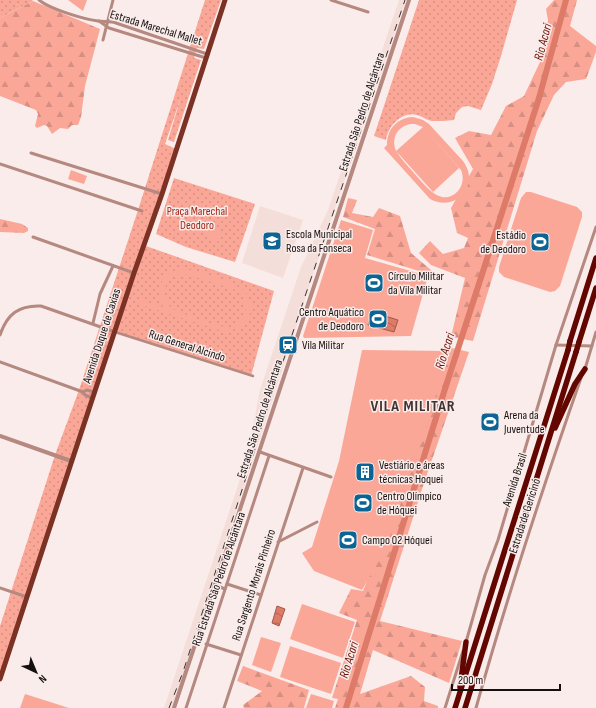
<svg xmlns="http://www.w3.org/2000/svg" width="596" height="708" font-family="'Sofia Sans Condensed',sans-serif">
<defs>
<pattern id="green-dots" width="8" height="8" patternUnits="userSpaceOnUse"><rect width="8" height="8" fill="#fba798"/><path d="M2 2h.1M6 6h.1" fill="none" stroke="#d68f82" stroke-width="1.8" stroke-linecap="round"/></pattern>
<pattern id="forest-firs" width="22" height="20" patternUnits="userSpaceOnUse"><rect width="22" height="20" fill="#fba798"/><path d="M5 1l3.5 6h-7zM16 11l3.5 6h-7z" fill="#d68f82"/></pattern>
<pattern id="water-waves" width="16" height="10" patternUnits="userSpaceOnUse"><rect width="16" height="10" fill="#dd7a68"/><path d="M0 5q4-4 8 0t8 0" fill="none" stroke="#b26354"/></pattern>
</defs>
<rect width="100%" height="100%" fill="#faecea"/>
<g fill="#f4ded9">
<polygon points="399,0 406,0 330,223 172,708 164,708 246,461 260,390 301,267 328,210"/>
<polygon points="260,206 303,220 283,278 242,263"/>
</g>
<g fill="url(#green-dots)">
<polygon points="0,0 32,0 33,1 0,18"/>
<polygon points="205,0 221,0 204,49 197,48 194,58 201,60 174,142 168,140 181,97 165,144 176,149 146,246 274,291 251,376 115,332 0,679 0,626 55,455 79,390 138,210"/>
<path d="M419,0H517L501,56L492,84L481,110L468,106L462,107L456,113L454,120C447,121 439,121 432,121C426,120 422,116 417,115C402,111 388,126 386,140L374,136Z"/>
<polygon points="174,178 255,204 235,262 186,247 156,234"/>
</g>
<g fill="url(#forest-firs)">
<polygon points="554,0 577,0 570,26 596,46 596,52 586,79 566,82 554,95 537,131 473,341 451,337 465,278 431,265 419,253 430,241 443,254 464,248 468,238 457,233 451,208 473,169 455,138 469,131 491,135 506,106 524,96 540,62 548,20 546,9"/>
<polygon points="33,1 100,29 85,86 81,117 78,125 72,125 68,129 60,128 52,134 47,126 44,125 37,128 35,126 38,114 36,110 0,96 0,18"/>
<polygon points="348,198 357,200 352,213 373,217 379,208 400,216 411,253 431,270 432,275 367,255 375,229 343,217"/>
<polygon points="0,219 22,224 28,228 28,231 24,233 0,232"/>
<polygon points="452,348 469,352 424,483 380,621 462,641 449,683 373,650 360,694 411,676 425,687 424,701 438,706 438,708 335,708 338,699 332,698 357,620 339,613 351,589 363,591 406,479 442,357"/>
<polygon points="243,666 309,690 304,708 244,708 243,705 262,691 237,681"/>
</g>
<g fill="#fba798" fill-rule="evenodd">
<polygon points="68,0 87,0 83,11"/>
<path d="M413,117L423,120L429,124L463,161C481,185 456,213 430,199L384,148L387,145C387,129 397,118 413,117ZM410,124H415L423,127L396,151C391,138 397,127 410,124ZM423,127L461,170C464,177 463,185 458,191C441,209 424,184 414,173C408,166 401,159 396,151L433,192L459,168Z"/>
<polygon points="71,170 87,176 84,184 68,179"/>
<polygon points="526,192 531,192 577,207 582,212 582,217 560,286 555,291 550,292 504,277 499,272 499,267 521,198"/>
<polygon points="341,220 373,230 365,258 428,276 411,336 304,338 303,336"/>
<polygon points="207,225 222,231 218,242 203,236"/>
<path d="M185,269C198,271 235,282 243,290C262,307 245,333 222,331L136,303L138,299L163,307C154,288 163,269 185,269ZM181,274L189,275L233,289C251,296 250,324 229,327C220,328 182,314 173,309C158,298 164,277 181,274Z"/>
<polygon points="362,350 450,351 387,546 362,590 314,571 302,553 312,547 339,461"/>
<polygon points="302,604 355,622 343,658 290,639"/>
<polygon points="261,637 281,643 271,672 252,665"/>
<polygon points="290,646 341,663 331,694 280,677"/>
<polygon points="25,694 69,708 20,708"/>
<polygon points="311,694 334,701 332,708 306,708"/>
</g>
<g fill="url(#water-waves)" stroke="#a15a4d">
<polygon points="372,312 398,320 394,332 368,325"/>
<polygon points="277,606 285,609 279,626 272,623"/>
</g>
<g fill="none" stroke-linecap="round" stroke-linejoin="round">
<polyline stroke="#dd7a68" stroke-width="6" points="346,708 444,392 539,98 566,0"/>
<polyline stroke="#b58880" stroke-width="2.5" points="115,332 253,376"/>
<g stroke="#b58880" stroke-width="3">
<path d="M39,0C50,9 83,19 98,21C104,22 110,21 116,23L207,54"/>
<polyline points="331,0 368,12"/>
<polyline points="99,21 109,28 206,58"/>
<polyline points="103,40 113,0"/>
<polyline points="31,153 162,194"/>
<polyline points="0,164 142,211"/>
<polyline points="33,237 134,273"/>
<polyline points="93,323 100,294 113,266"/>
<path d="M0,335C7,314 19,305 41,306L115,332"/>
<polyline points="556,345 592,346"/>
<polyline points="0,362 83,392 85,395 92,398"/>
<polyline points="585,369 596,332"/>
<polyline points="83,392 87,390 94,392"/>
<polyline points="260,452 331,477"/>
<polyline points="278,542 317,522"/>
<polyline points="227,584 261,595"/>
<polyline points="215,585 225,589"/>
<polyline points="0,588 27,597"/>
<polyline points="466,642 485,575 498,540 556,345 596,227"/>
<polyline points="206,644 241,655"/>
<polyline points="186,708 269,456"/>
<polyline points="224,708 303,468"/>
<polyline points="445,708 463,651"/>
<path d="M476,708C507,597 543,487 581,378"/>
</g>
<g stroke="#b58880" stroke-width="4">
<polyline points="0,436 71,461"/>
<polyline points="174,708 409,0"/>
</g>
<polyline stroke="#7c3125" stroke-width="5" points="0,679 46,539 134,273 162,194 225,0"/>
<g stroke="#640600" stroke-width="5.5">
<polyline points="570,341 596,258"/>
<polyline points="579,342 596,288"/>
<polyline points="555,428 575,384 585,369"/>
<polyline points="460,687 466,642"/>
<polyline points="455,708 568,350"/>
<polyline points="465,708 576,352"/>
</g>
<polyline stroke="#373130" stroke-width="1" stroke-dasharray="7 7" stroke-linecap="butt" points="169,708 183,672 252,459 265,415 405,0"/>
<g stroke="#640600" stroke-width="5.5">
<polyline points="568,350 570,341"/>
<polyline points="576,352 579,342"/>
</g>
</g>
<defs>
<g id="school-square" transform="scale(1)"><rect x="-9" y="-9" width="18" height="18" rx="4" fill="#0b6494" stroke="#faecea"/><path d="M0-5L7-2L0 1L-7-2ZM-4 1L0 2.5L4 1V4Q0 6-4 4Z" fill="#fff"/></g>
<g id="stadium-square" transform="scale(1)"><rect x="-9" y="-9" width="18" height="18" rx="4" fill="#0b6494" stroke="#faecea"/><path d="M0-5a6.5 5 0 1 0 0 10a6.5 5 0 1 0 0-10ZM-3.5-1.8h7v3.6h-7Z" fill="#fff"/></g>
<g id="station-square" transform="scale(1)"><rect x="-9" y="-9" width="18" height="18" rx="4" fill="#0b6494" stroke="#faecea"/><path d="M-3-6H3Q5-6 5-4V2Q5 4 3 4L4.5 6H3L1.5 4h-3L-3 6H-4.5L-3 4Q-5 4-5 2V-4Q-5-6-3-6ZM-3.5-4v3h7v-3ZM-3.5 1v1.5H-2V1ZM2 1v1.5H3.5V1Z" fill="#fff"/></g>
<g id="building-square" transform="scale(1)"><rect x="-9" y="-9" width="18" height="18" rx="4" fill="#0b6494" stroke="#faecea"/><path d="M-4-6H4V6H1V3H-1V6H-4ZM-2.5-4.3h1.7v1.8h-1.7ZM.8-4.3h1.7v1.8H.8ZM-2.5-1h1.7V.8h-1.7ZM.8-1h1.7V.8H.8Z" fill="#fff"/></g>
</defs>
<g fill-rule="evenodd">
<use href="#school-square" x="272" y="241"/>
<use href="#stadium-square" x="540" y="242"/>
<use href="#stadium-square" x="374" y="283"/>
<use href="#stadium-square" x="378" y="319"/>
<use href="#station-square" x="288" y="345"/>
<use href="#stadium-square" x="490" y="422"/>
<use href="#building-square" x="365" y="472"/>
<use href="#stadium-square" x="363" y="503"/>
<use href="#stadium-square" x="348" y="540"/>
</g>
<g text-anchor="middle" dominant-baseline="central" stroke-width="3" stroke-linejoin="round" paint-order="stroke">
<g font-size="12" fill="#14100f" stroke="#faecea">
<text transform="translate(156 28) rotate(17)">Estrada Marechal Mallet</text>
<text transform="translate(362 112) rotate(-72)">Estrada São Pedro de Alcântara</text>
<text transform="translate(102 336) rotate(-72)">Avenida Duque de Caxias</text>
<text transform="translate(187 346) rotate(18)">Rua General Alcindo</text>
<text transform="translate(260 419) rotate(-72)">Estrada São Pedro de Alcântara</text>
<text transform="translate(515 480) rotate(-72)">Avenida Brasil</text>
<text transform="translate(525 516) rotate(-72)">Estrada de Gericinó</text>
<text transform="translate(219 579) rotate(-71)">Rua Estrada São Pedro de Alcântara</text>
<text transform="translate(254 585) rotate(-72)">Rua Sargento Morais Pinheiro</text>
</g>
<g font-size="12" fill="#9c2516" stroke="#faecea">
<text x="197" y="211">Praça Marechal<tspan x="197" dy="14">Deodoro</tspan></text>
</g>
<g font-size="12" fill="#14100f" stroke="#faecea" text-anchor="start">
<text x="286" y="234">Escola Municipal<tspan x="286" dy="14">Rosa da Fonseca</tspan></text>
<text x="526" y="235" text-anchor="end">Estádio<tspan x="526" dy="14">de Deodoro</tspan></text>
<text x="388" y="276">Círculo Militar<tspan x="388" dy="14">da Vila Militar</tspan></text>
<text x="364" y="312" text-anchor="end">Centro Aquático<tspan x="364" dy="14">de Deodoro</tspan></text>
<text x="302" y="345">Vila Militar</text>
<text x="504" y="415">Arena da<tspan x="504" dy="14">Juventude</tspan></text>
<text x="379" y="465">Vestiário e áreas<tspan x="379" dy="14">técnicas Hoquei</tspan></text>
<text x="377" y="496">Centro Olímpico<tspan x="377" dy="14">de Hóquei</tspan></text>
<text x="362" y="540">Campo 02 Hóquei</text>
</g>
<g font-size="13" font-style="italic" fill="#6e1408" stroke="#faecea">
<text transform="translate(543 42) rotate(-75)">Rio Acari</text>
<text transform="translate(445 351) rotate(-72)">Rio Acari</text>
<text transform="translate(349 660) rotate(-73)">Rio Acari</text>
</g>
<g font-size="16" font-weight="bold" letter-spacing="1" fill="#3d3331" stroke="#faecea">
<text x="413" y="406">VILA MILITAR</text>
</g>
</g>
<g transform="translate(36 672) rotate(136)" stroke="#faecea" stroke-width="3" paint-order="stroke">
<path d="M0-3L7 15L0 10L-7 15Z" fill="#14100f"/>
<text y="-6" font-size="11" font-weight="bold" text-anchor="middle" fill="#14100f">N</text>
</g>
<path d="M452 684v6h108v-6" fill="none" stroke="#14100f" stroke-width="2"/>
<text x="458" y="684" font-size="12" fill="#14100f" stroke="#faecea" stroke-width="3" paint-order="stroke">200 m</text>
</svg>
